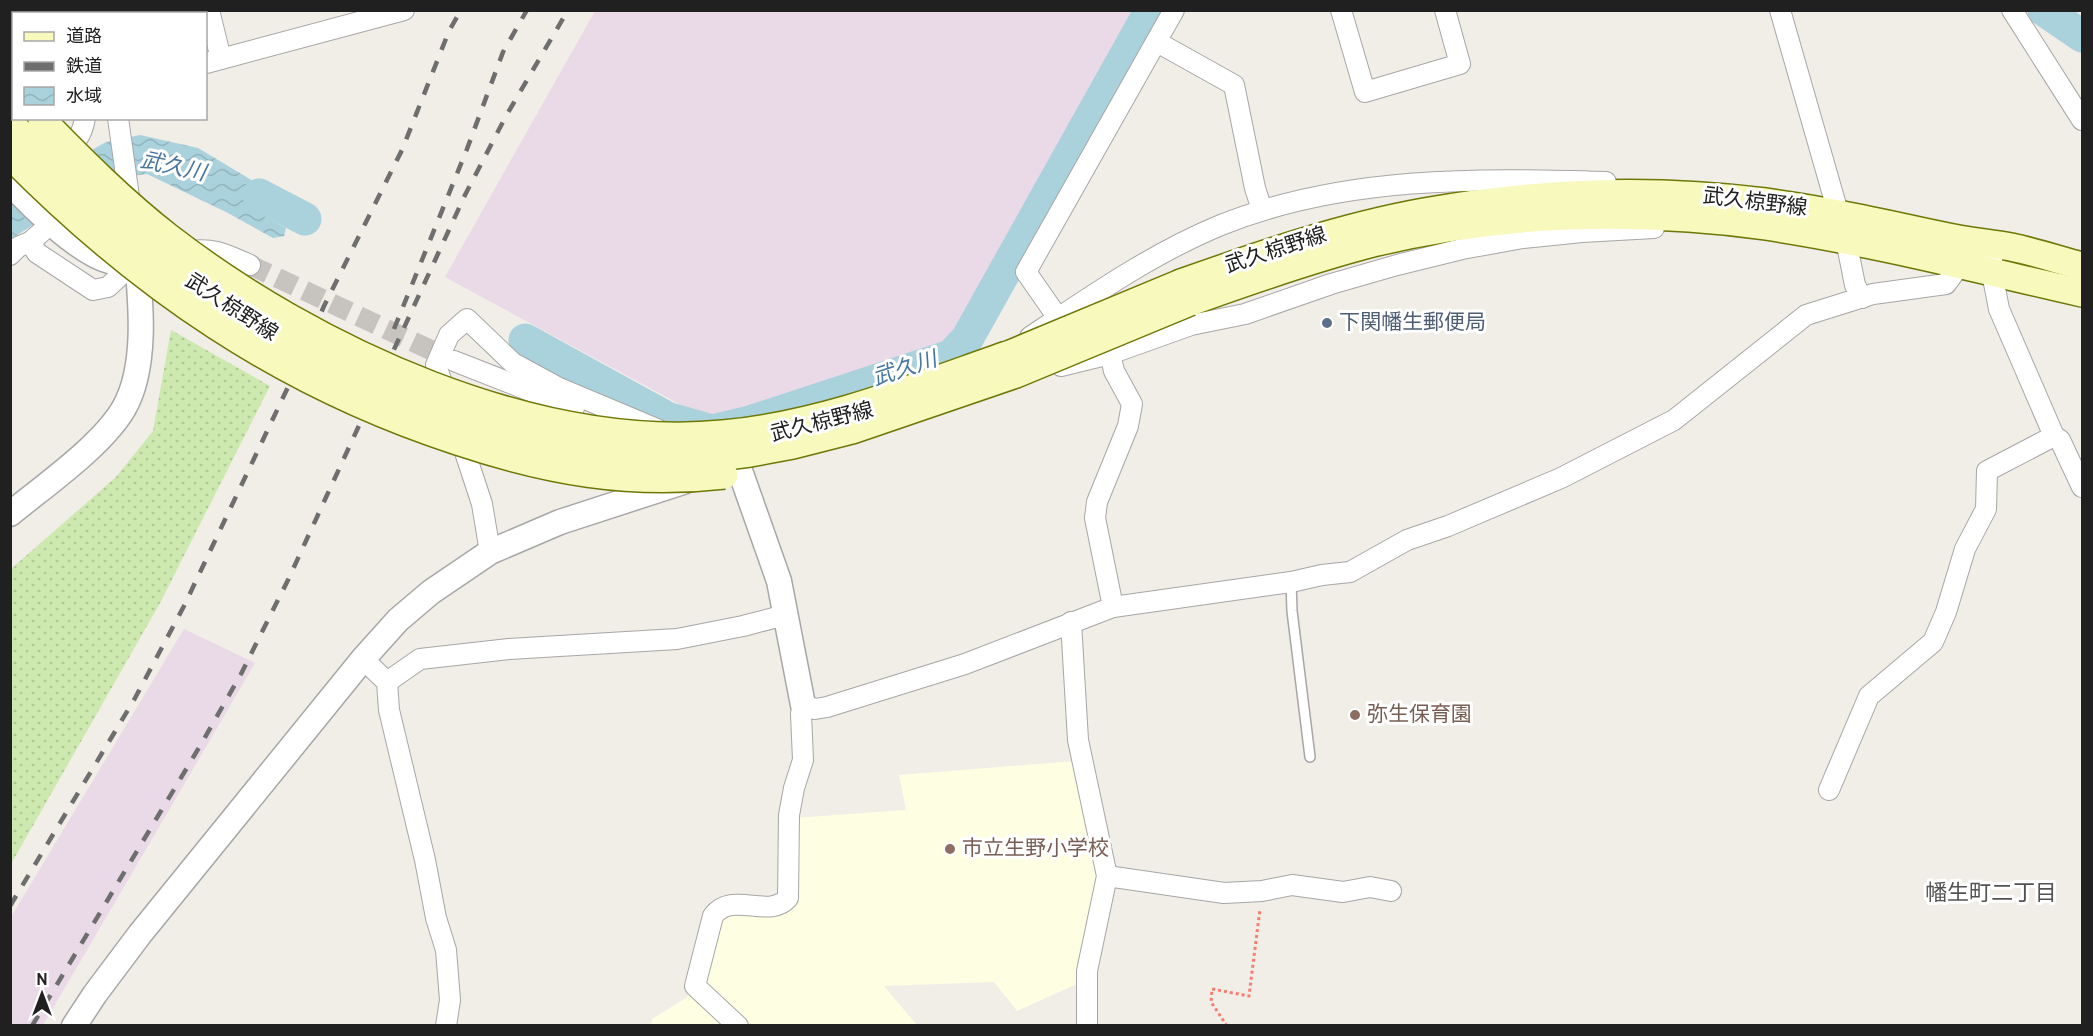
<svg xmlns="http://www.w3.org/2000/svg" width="2093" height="1036" font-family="Overpass,'Noto Sans JP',sans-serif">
<defs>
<pattern id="grass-dots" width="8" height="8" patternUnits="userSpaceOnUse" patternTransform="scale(1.5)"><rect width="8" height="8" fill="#cde9af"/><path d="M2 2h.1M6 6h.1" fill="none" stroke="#b0c896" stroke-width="1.8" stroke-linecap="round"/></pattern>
<pattern id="water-waves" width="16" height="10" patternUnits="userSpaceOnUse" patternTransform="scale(1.5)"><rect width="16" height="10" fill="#a9d2dd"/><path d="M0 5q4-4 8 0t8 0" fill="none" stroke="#91b4bd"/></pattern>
</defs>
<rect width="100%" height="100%" fill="#f1ede7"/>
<g fill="#ead9e7">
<polygon points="595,11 595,10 1140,11 956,336 944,349 707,419 445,277"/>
<polygon points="184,629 255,663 43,1025 11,1025 11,917"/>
</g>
<polygon fill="#fefee3" points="1076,761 1100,865 1081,982 1017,1011 994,982 884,986 917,1025 651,1026 652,1019 686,998 700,983 720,913 735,909 785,913 794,904 794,818 906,810 899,775"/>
<polygon fill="url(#grass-dots)" points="171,330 270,386 160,603 11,864 11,569 116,477 153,431"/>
<polygon fill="url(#water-waves)" points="140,135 198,148 288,202 298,215 291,216 262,206 261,214 286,228 284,236 273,238 226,212 147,174 122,177 81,194 11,239 11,196 106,142"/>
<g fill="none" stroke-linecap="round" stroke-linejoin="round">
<g stroke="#a9d2dd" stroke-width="33">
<polyline points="2044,10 2082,36"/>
<polyline points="259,195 305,219"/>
<polyline points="525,340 667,418 712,431 750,422 951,356 967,339 1151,10"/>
</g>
<polyline stroke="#c7c4bf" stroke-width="20" stroke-dasharray="20 10" stroke-linecap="butt" points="250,265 454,361"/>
<g stroke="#a7a7a7" stroke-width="12">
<polyline id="service" points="1291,582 1292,611 1310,757"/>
</g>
<g stroke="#a7a7a7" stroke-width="22">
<g id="minor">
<polyline points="209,10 221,59"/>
<polyline points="1341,10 1365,92 1460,64 1445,10"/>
<polyline points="1780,10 1846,240 1855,285 1862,298"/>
<polyline points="2012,10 2082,120"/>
<polyline points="96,14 98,10"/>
<polyline points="10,41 14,46"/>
<polyline points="1157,42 1234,85 1255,188 1262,210"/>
<polyline points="206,63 404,10"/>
<polyline points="118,118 131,211"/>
<path d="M58,152C75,144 82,137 85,118"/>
<polyline points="30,242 37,253 93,290 108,287 137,260 143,259"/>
<path d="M183,252C212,247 224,253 250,265"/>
<polyline points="10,255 18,247 30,242 52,223"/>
<polyline points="1068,325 1058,318 1026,272 1174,10"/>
<path d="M1030,337C1091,296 1153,253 1221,225C1343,176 1477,178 1606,182"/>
<polyline points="1099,347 1110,354 1114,371 1132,404 1128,426 1097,502 1095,518 1113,607"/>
<polyline points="454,361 574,408"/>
<polyline points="1061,366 1110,354 1191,325 1245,314 1331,284 1397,265 1462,249 1523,238 1582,232 1654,228"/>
<polyline points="447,398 436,365 449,335 467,319 513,363 559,388 659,430"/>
<polyline points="459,434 482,504 490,552"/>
<polyline points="2054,436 2060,440 2082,487"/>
<polyline points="1071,622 1078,740 1107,876 1087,971 1087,1026"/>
<polyline points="363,659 387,682 389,710 425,860 436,918 446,950 450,1000 446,1026"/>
<polyline points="387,682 420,659 509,649 677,639 743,626 785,615"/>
<polyline points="1829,790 1869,696 1933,642 1946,612 1965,549 1986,509 1987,471 2054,436 1999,309 1992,273 1992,245"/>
<polyline points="1107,876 1224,893 1262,891 1292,885 1343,892 1370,887 1391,891"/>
<path d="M738,1026L695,986L713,916C732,890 769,920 788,898L789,815L794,788L803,760L801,714L803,705L815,709L827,707L965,664L1113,607L1291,582L1322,575L1350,572L1407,540L1448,526L1561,478L1674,420L1806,315L1873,294L1946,284L1967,255"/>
</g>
</g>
<g stroke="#a7a7a7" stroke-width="27">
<g id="tertiary">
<path d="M10,183C31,206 79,253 109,261C118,263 127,261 137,260C141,304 147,368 124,408C103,445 44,486 10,514"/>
<polyline points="738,465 779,581 803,705"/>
<polyline points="74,1026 95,994 140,934 363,659 398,620 431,592 490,552 560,522 683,482"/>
</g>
</g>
<g stroke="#6e7807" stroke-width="30">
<g id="secondary">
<polyline points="10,85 14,89"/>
<path d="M1181,283C1260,255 1341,227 1424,212C1536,192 1653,188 1765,202C1825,210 1884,223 1943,236C1965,241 1988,243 2011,247C2035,252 2059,260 2082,266"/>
<path d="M1190,302C1251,280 1311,259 1373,243C1498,212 1638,208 1765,226C1872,242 1977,269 2082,293"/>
</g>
</g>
<polyline stroke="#f77d72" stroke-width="3" stroke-dasharray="3 3" stroke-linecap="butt" points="1227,1026 1211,1002 1212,989 1249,996 1260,909"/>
<use href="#service" stroke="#fff" stroke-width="9"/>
<use href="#minor" stroke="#fff" stroke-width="20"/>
<use href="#tertiary" stroke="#fff" stroke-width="24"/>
<use href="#secondary" stroke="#f7f9bd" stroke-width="27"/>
<g stroke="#6e6e6e" stroke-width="4.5" stroke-dasharray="12 12" stroke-linecap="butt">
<polyline points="394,329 467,149 503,52 527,10"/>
<polyline points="10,906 134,700 184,606 298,366 324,306 402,150 449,31 461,10"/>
<polyline points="32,1026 200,746 241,674 288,580 465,195 506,116 568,10"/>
</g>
<g stroke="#6e7807" stroke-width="30" stroke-linecap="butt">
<g id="secondary-bridge">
<path d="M42,120C82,161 123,202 168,237C314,350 535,452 723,434C822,425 915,387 1007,355"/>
<polyline points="10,123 86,200 134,240 185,279 247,320 300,351 363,381 430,408 551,448 620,458 695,460 750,453 793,445 852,430 1016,374 1190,302"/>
<path d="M10,155C139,286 282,384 457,441C547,471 629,486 724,475"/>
<polyline points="991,362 1181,283"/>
</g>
</g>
<use href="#secondary-bridge" stroke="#f7f9bd" stroke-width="27"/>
</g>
<circle fill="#5c6f8a" stroke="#fff" stroke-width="2" cx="1327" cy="323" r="6"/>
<g fill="#8d6e63" stroke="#fff" stroke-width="2">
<circle cx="1355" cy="715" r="6"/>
<circle cx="950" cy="849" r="6"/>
</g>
<g text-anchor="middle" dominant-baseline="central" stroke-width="6" stroke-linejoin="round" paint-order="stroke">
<g font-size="21" fill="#202020" stroke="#fff">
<text transform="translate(1755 203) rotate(7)">武久椋野線</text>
<text transform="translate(1276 251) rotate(-18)">武久椋野線</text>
<text transform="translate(231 308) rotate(33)">武久椋野線</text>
<text transform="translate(822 423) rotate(-14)">武久椋野線</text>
</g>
<g font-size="21" fill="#4e5e75" stroke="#fff" text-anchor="start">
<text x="1339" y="323">下関幡生郵便局</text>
</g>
<g font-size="21" fill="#785e54" stroke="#fff" text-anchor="start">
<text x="1367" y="715">弥生保育園</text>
<text x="962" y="849">市立生野小学校</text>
</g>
<g font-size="22" font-style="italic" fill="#48769f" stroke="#fff">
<text transform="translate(173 168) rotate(12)">武久川</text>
<text transform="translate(905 370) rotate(-18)">武久川</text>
</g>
<g font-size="22" fill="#535353" stroke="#fff">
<text x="1991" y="894">幡生町二丁目</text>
</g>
</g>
<rect width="2093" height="1036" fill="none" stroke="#202020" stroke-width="24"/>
<rect x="12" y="12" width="195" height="108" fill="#ffffff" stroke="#a6a6a6" stroke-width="1.5"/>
<rect x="24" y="32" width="30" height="9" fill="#f7f9bd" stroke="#a6a6a6" stroke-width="1.5"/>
<text x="66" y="42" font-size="18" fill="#202020">道路</text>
<rect x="24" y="62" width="30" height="9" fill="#6e6e6e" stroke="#a6a6a6" stroke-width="1.5"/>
<text x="66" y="72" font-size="18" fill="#202020">鉄道</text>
<rect x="24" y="87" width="30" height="18" fill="url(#water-waves)" stroke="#a6a6a6" stroke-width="1.5"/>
<text x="66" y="102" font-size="18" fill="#202020">水域</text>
<g transform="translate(42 994)" stroke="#ffffff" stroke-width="4.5" paint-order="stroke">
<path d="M0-4.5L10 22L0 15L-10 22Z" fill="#202020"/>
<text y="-9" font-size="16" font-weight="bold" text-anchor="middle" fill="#202020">N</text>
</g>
</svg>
